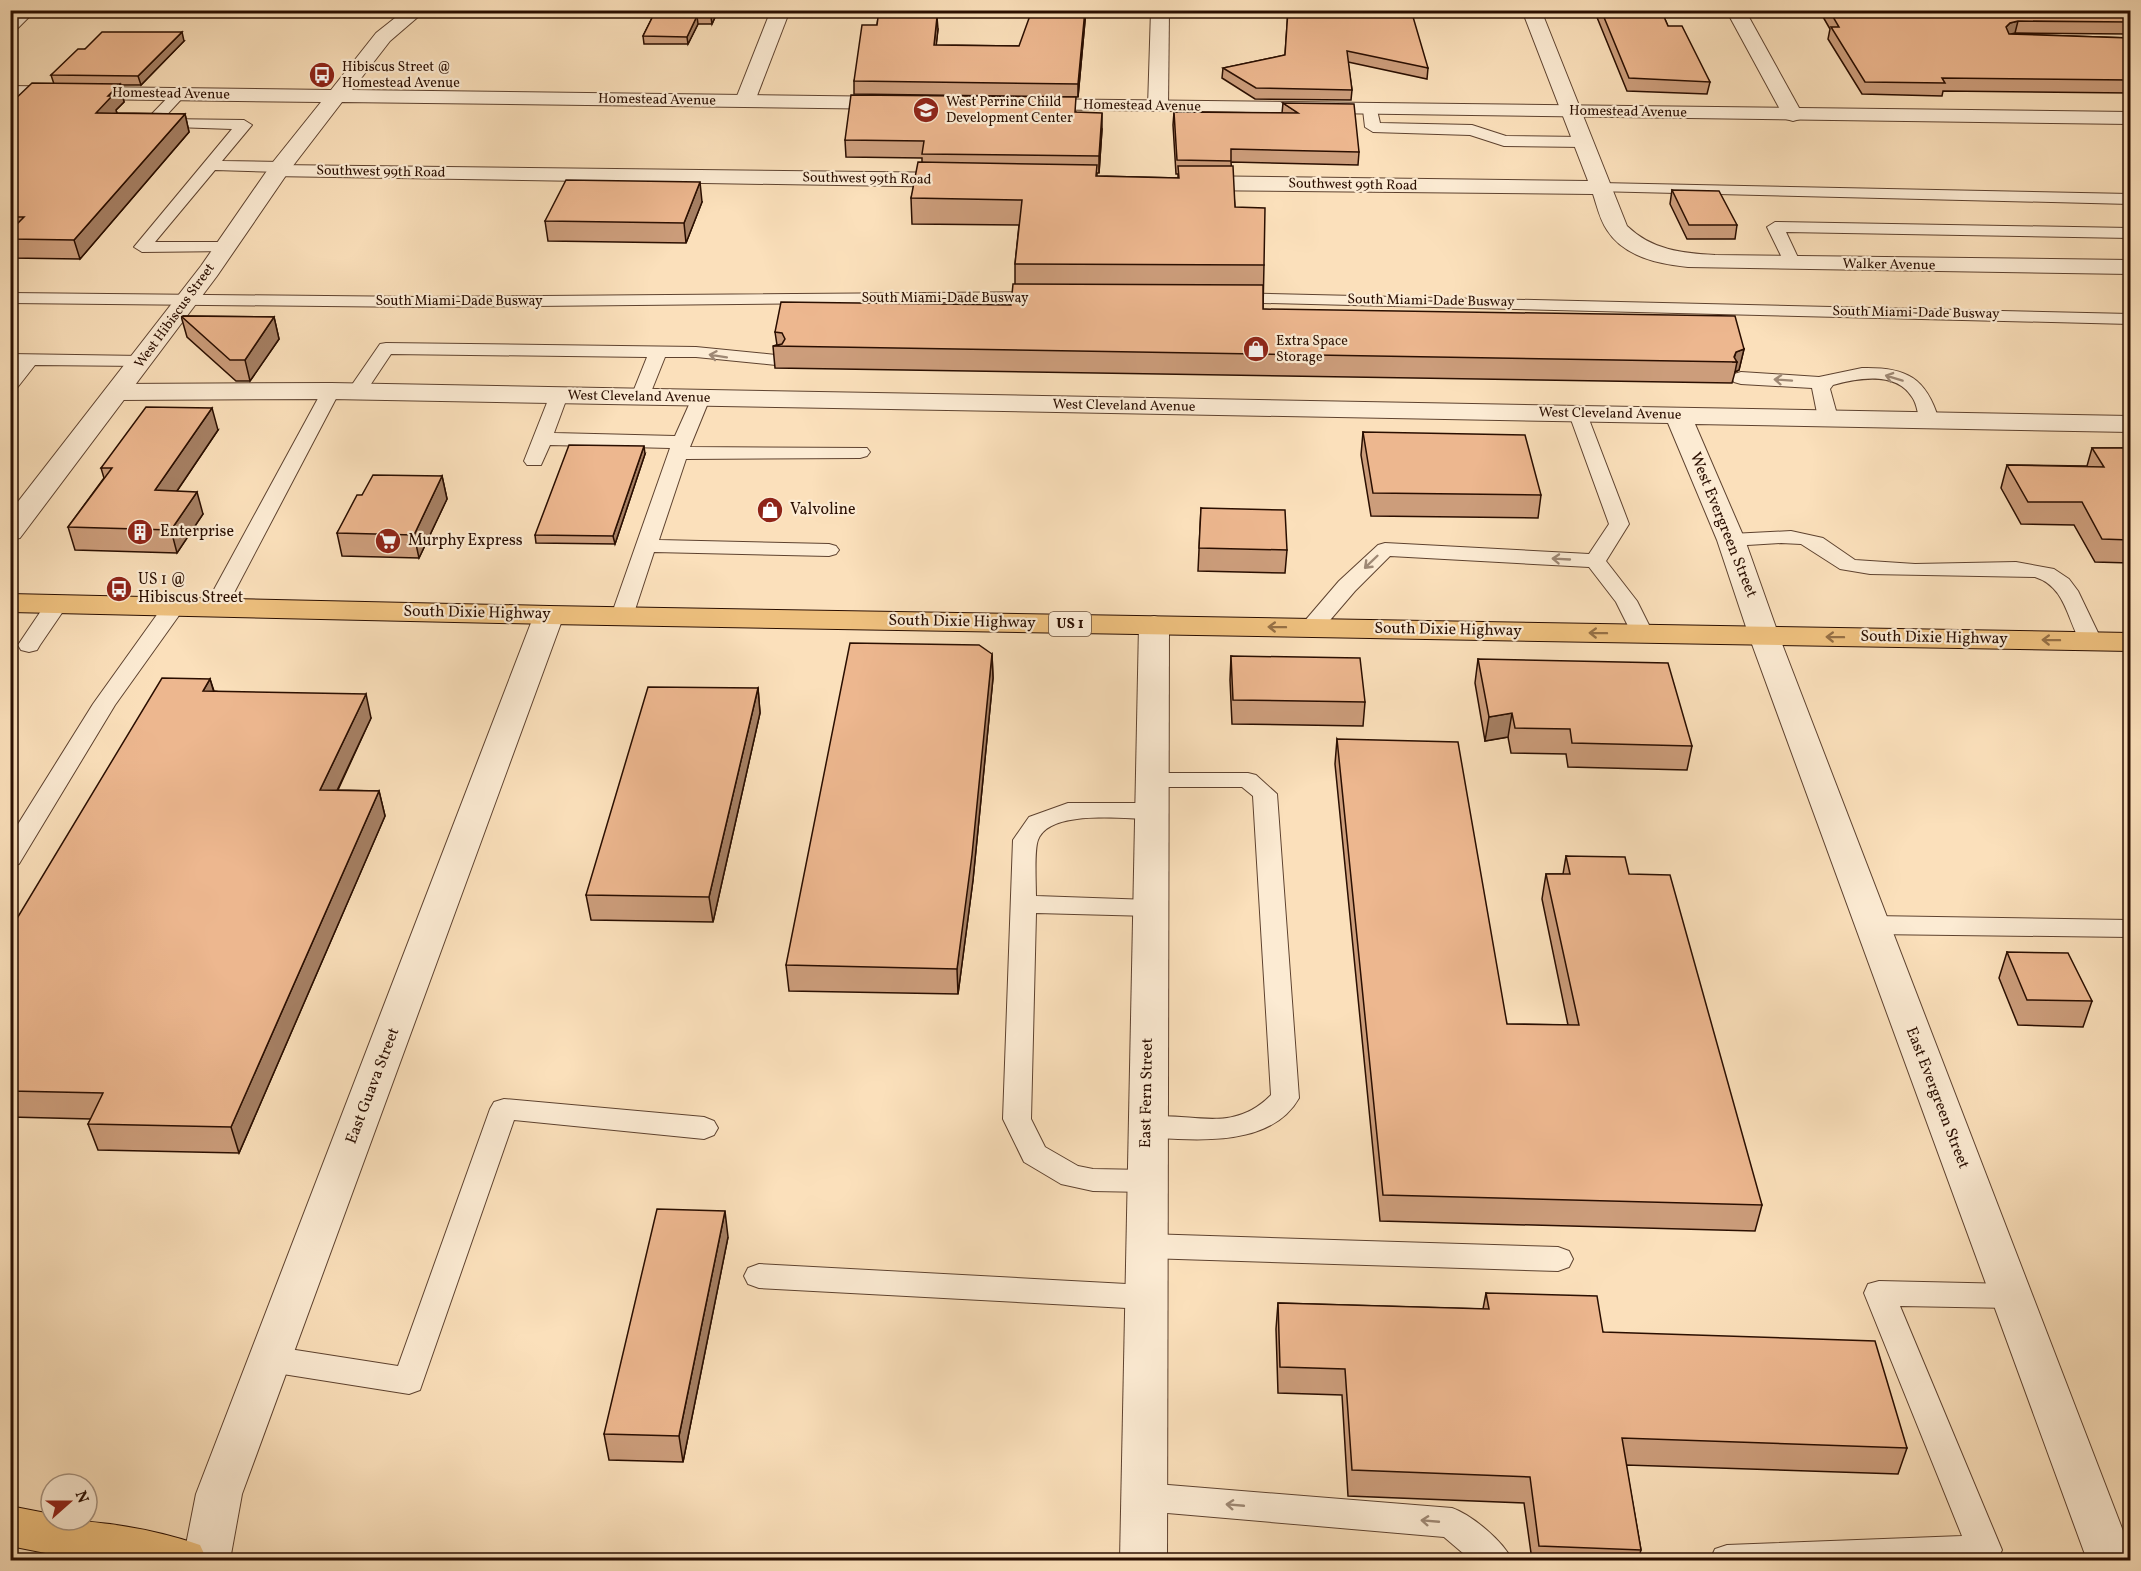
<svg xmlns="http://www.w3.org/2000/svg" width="2141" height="1571" font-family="Vollkorn,serif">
<rect width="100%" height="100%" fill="#fbe0bb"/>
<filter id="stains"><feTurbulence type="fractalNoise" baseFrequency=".00333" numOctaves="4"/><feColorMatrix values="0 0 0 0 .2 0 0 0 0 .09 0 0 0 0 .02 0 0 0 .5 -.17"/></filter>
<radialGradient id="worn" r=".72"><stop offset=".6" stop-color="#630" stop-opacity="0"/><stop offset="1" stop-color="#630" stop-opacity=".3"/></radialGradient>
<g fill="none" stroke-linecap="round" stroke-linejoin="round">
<g stroke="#5e422f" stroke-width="2">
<g id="service">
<polygon points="179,90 186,94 163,119 244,120 252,125 222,161 281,162 289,167 281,172 215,170 155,242 225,242 233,247 231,251 142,252 134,247 232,129 146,126 143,123 146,120 174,91"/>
<polygon points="1370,106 1377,110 1380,123 1472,125 1506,136 1583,137 1591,142 1583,147 1504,146 1470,135 1373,132 1365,127 1363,110"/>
<polygon points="1600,183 2130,194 2130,204 1594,191 1592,188 1594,185"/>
<polygon points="1775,222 2130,228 2130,238 1786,232 1801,264 1799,268 1787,268 1785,264 1767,227"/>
<polygon points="1042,292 1048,293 1051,297 1048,301 421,307 10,303 10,293 421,297"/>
<polygon points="1230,293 2130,314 2130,324 1224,302 1221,298 1224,294"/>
<polygon points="386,343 696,347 776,355 782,356 785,360 782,364 776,365 696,357 665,357 649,397 647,401 633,401 631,397 647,357 391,354 363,396 349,396 347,392 380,344"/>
<polygon points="10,354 142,356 148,357 151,361 148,365 142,366 35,365 17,388 10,389 10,371 16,365 10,364"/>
<path d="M1862,368C1906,367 1926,377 1939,420L1936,424H1922C1917,416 1918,405 1912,397C1896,371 1858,378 1833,385L1830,389L1838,418L1835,422H1821L1818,418L1812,388L1741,384L1734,382L1732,378L1734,374L1741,372L1819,377Z"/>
<polygon points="331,385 338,387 340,391 226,608 223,613 215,614 207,613 204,608 322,391 324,387"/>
<polygon points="559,389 566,391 568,395 554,433 675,436 692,398 694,394 708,394 710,398 690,447 867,448 870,452 867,456 860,458 686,459 659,540 829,544 836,546 839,550 836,554 829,556 654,552 633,616 630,621 622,623 614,621 611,616 670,448 550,445 541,465 527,465 524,461 550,395 552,391"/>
<polygon points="1578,408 1585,410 1587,414 1629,524 1606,561 1637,601 1653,633 1650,638 1642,640 1634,638 1616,602 1589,567 1390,556 1355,591 1319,633 1311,635 1303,633 1300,628 1303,623 1339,581 1378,545 1385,543 1589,554 1609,524 1569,414 1571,410"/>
<path d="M1791,531L1823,538L1855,560L1915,564L2016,562L2054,569L2069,579L2078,591L2102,641L2099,646L2091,648L2083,646C2067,622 2067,587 2035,577L1870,574L1840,569L1801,544L1781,543L1731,546L1724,544L1721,540L1724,536L1731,534Z"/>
<polygon points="57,598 65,599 68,604 40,645 37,650 29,652 21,650 18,645 49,599"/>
<polygon points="174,601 182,602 185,607 115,705 19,864 10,866 10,837 93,704 166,602"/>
<path d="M1152,773H1248L1256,775L1277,794L1299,1098C1276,1139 1220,1141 1178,1139C1164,1138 1150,1139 1137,1134L1133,1127L1137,1120C1183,1106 1228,1139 1271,1095L1253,796L1242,787H1152L1144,785L1140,780L1144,775Z"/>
<path d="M1068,803H1151L1160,806L1163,811L1160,816L1151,819C1124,819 1049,809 1038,840C1034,850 1036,884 1036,896L1150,900L1159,902L1163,908L1159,914L1150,916L1036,913L1031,1119L1045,1147L1078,1166L1093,1169L1146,1170L1156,1173L1161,1181L1156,1189L1146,1192L1093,1191L1061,1184L1024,1162L1003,1119L1013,840L1029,817Z"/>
<polygon points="1872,916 2130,920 2130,937 1872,934 1863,931 1859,925 1863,919"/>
<polygon points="504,1099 704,1117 714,1121 718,1128 714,1135 704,1139 514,1120 420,1390 409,1394 270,1372 259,1368 254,1359 259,1350 270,1346 398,1366 490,1109 494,1102"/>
<polygon points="1147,1234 1558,1247 1569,1251 1573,1259 1569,1267 1558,1271 1147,1258 1136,1254 1132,1246 1136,1238"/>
<polygon points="759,1264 1145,1285 1156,1288 1160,1297 1156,1306 1145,1309 759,1288 748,1284 744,1276 748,1268"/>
<polygon points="1879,1281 2012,1284 2023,1287 2027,1296 2023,1305 2012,1308 1900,1306 2002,1550 1997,1560 1710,1560 1715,1549 1727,1545 1962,1536 1864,1293 1868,1284"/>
<path d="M1144,1483L1452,1508C1472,1515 1503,1541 1512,1560H1471L1444,1537L1144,1511L1132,1507L1127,1497L1132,1487Z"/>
</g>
</g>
<g stroke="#5e422f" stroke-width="2">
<g id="minor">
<polygon points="15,10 36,10 17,29 10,31 10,15"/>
<polygon points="771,10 790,10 755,101 752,105 738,105 735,101"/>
<polygon points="1151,10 1169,10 1168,107 1165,111 1151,111 1148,107"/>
<path d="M1522,10H1541L1627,226C1652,250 1681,253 1715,255L2130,260V274L1688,267C1659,264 1624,257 1607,230C1600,220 1597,206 1593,194L1188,190L1180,188L1177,183L1180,178L1188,176L1588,181Z"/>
<polygon points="1726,10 1745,10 1803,115 1800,119 1793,121 1786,119 1783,115"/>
<polygon points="278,165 960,173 968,175 971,180 968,185 960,187 270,176 267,171 270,166"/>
<polygon points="331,383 2130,416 2130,432 1695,424 1745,540 1779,636 2130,1549 2130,1560 2087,1560 1749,636 1717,540 1668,423 331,399 118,400 109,397 105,392 109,387 118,384"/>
<polygon points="549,606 560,609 564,615 242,1494 230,1560 183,1560 196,1494 534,615 538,609"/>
<polygon points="1154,616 1165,619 1169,625 1167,1560 1120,1560 1139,625 1143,619"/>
</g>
</g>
<g stroke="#5e422f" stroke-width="2">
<g id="tertiary">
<polygon points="405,10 426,10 390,41 352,90 896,97 903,99 906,103 903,107 896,109 342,102 289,171 217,276 20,538 10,540 10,512 201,266 273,162 321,102 10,98 10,86 331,90 376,33"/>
<polygon points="1031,99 2130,112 2130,124 1024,109 1021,105 1024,101"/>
</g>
</g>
<g stroke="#2a0e00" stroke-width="2">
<g id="trunk">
<polygon points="10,594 549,606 2130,633 2130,651 549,624 10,612"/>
<path d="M10,1506L51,1514V1520C98,1520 155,1529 200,1545L207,1560H81L10,1546Z"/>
</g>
</g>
<use href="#service" fill="#fcebd3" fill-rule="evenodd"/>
<use href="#minor" fill="#fcebd3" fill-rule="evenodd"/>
<use href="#tertiary" fill="#fcebd3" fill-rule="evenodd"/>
<use href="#trunk" fill="#eec07e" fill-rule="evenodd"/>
</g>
<g fill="#cc9d7b" stroke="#2a0e00" stroke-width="1.5">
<polygon points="656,10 721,10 719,15 716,15 712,24 698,24 688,44 644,44 643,36"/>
<polygon points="879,10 916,10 916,17 938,29 936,45 1019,46 1086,10 1078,97 854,94 854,81 877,25"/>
<polygon points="1288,10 1428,68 1427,79 1348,62 1352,90 1351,100 1255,99 1222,78 1223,68 1285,55"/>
<polygon points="1594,10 1661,10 1668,26 1710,82 1707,94 1627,91"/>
<polygon points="1819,10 2130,10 2130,34 2015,33 2010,34 2130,38 2130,93 1943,91 1942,96 1862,94 1828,39 1830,29"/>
<polygon points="184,41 141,85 120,85 124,102 116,110 117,113 185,114 189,132 80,259 10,258 10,104 54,84 51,75 85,49"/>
<polygon points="1283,103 1359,152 1358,165 1231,162 1235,207 1264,265 1263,309 1744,349 1739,370 1735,372 1732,383 775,368 773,346 777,345 775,332 1011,305 1015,284 1015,264 1019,225 912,224 911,198 922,162 922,158 846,157 845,140 1076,112 1102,129 1099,173 1097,173 1097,176 1178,178 1178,174 1176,174 1173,125 1174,112 1282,113"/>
<polygon points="1672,190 1737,225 1735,239 1687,239 1670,204"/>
<polygon points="702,202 686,243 548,241 545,221"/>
<polygon points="181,316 274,317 279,339 250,381 236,381 187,337"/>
<polygon points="218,430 177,491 203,514 177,553 75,550 68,527 104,478 101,468"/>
<polygon points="1363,432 1541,495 1538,518 1371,516 1361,455"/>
<polygon points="2092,448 2130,448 2130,563 2095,562 2074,525 2021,524 2001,488 2007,465 2087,466"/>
<polygon points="645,454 615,544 536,543 535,535"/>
<polygon points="442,476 447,499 419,558 342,556 337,533 362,495"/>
<polygon points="1201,508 1287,550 1285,573 1198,571"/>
<polygon points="992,654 993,678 973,880 958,994 789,991 786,965"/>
<polygon points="1231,656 1365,702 1363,726 1232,724 1230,680"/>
<polygon points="1478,659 1692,746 1687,770 1568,767 1566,754 1511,753 1508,737 1485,741 1475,683"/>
<polygon points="210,679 214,691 371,718 338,790 379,791 385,816 239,1153 98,1150 88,1124 91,1119 10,1117 10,930"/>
<polygon points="758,688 760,713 713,922 591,920 586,895"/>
<polygon points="1337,739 1507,1024 1568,1025 1542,899 1546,874 1563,874 1566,856 1629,874 1762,1205 1755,1231 1380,1221 1335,764"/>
<polygon points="2007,952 2092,1001 2083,1027 2018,1025 1999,978"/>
<polygon points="728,1237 683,1462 609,1460 604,1434"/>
<polygon points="1486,1293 1603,1332 1907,1448 1898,1474 1626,1465 1641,1550 1638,1560 1532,1560 1524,1503 1348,1496 1342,1395 1278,1393 1276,1329 1278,1303 1483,1309"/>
</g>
<g fill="#a68064" stroke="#2a0e00" stroke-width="1.5">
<polygon points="714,10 716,10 716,15 712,24 711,17"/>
<polygon points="1085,10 1086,10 1078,97 1078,84"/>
<polygon points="697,16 698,24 688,44 687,37"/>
<polygon points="937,17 938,29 935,57 934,45"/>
<polygon points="2018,21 2015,33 2007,35 2006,27 2010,23"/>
<polygon points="182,32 184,41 141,85 138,76"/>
<polygon points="120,84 124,102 116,110 117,114 96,113 108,96"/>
<polygon points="1102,113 1102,129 1099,173 1099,156"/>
<polygon points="185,114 189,132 80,259 74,240"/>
<polygon points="700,182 702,202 686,243 684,223"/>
<polygon points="274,317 279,339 250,381 245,360"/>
<polygon points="1744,349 1739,370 1735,372 1737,362 1733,362 1736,352"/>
<polygon points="212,408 218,430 162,513 155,490"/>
<polygon points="644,446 645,454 615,544 613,536"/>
<polygon points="442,476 447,499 419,558 414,535"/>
<polygon points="197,492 203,514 177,553 171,530"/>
<polygon points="992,654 993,678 973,880 958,994 957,969"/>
<polygon points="210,679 217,703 203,691"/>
<polygon points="758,688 760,713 713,922 709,897"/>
<polygon points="366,694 371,718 326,814 320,790"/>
<polygon points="1512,713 1508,737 1485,741 1489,717"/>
<polygon points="379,791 385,816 239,1153 231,1127"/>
<polygon points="725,1211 728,1237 683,1462 679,1436"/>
</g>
<g fill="#edb78f" stroke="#2a0e00" stroke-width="1.5">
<polygon points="656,10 714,10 711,17 697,16 687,37 643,36"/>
<polygon points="879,10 914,10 914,17 937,17 934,45 1019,46 1032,10 1085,10 1078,84 854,81 862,25 877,25"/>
<polygon points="1288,10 1411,10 1428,68 1347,51 1352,90 1256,88 1223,68 1285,55"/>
<polygon points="1601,10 1661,10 1668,26 1682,26 1710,82 1629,78"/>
<polygon points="1829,10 2130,10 2130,22 2018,21 2010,23 2006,27 2009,34 2130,38 2130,80 1942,78 1945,83 1865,82 1831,27 1839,27"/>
<polygon points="102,32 182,32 138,76 51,75 78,49 85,49"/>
<polygon points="32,83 120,84 108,96 112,96 96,113 185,114 74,240 10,239 10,231 24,217 10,217 10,104"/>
<polygon points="851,95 1076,97 1075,112 1102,113 1099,156 922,154 924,141 845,140"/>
<polygon points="1283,103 1354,104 1359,152 1231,149 1231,161 1177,160 1174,112 1298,113"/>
<polygon points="918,162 1097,165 1096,176 1179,178 1178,166 1233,166 1235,207 1265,208 1264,265 1015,264 1022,200 911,198"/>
<polygon points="566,180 700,182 684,223 545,221"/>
<polygon points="1672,190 1719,191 1737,225 1689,225"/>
<polygon points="1013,284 1263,285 1263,309 1735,316 1744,349 1736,352 1734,357 1737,362 773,346 782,344 785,339 782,333 775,332 781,302 1011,305"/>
<polygon points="181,316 274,317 245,360 230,360"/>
<polygon points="146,407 212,408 155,490 197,492 171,530 68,527 112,468 101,468"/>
<polygon points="1363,432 1525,435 1541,495 1373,493"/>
<polygon points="569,445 644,446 613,536 535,535"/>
<polygon points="2092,448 2130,448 2130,540 2102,539 2082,502 2028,502 2007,465 2104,467"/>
<polygon points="373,475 442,476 414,535 337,533 357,495 362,495"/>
<polygon points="1201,508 1285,510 1287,550 1199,548"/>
<polygon points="850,643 979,645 992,654 972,855 957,969 786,965"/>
<polygon points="1231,656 1360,658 1365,702 1233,700"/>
<polygon points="1478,659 1668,663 1692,746 1572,743 1570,729 1515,728 1512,713 1489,717"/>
<polygon points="162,678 210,679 203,691 366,694 320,790 379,791 231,1127 88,1124 103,1093 10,1091 10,930"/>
<polygon points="648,687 758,688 709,897 586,895"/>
<polygon points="1337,739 1458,742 1507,1024 1579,1025 1546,874 1570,874 1566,856 1625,857 1629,874 1670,875 1762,1205 1383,1195"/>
<polygon points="2007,952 2068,953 2092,1001 2027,1000"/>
<polygon points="657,1209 725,1211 679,1436 604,1434"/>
<polygon points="1486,1293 1597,1296 1603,1332 1875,1341 1907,1448 1622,1438 1641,1550 1539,1546 1530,1477 1352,1470 1345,1369 1280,1367 1278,1303 1489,1309"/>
</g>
<defs><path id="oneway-shaft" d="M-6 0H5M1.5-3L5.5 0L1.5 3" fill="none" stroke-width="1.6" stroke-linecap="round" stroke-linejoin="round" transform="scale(1.5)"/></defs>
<g stroke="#9e8874">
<use href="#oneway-shaft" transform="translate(718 356) rotate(-171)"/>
<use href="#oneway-shaft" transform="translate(1894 378) rotate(-163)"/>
<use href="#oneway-shaft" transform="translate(1783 380) rotate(-176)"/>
<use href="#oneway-shaft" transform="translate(1561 559) rotate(-177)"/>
<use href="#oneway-shaft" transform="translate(1371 562) rotate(136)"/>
<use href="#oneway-shaft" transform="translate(1235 1505) rotate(-175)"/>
<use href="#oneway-shaft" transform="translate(1430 1521) rotate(-175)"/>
</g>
<g stroke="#967045">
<use href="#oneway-shaft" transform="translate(1277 627) rotate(-179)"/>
<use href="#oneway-shaft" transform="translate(1598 633) rotate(-179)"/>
<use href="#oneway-shaft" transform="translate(1835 637) rotate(-179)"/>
<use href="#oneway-shaft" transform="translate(2051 640) rotate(-179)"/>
</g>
<defs>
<g id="bus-disc" transform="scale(1.35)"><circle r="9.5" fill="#8f2418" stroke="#fcebd3"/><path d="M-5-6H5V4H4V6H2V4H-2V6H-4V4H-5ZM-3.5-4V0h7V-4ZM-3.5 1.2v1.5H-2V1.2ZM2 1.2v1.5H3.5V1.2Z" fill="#fff"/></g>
<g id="school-disc" transform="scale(1.35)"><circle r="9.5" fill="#8f2418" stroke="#fcebd3"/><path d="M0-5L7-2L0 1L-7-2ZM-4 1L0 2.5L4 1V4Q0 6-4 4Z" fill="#fff"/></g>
<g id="shop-disc" transform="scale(1.35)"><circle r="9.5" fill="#8f2418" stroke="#fcebd3"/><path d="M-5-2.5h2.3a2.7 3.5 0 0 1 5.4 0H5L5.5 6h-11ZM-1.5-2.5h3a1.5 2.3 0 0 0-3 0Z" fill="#fff"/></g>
<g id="building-disc" transform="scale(1.35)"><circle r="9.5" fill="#8f2418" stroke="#fcebd3"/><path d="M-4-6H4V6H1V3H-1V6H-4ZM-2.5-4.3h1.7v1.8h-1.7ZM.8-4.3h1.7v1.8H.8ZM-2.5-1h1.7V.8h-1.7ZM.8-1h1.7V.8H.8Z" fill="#fff"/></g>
<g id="supermarket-disc" transform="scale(1.35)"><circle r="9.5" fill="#8f2418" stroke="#fcebd3"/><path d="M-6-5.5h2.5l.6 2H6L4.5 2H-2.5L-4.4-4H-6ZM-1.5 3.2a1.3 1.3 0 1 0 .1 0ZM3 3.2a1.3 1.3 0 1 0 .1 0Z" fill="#fff"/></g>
</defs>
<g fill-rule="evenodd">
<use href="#bus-disc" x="322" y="75"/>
<use href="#school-disc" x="926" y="110"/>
<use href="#shop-disc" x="1256" y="349"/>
<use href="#shop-disc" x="770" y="510"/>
<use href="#building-disc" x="140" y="532"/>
<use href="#supermarket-disc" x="388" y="541"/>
<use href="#bus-disc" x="119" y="589"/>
</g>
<g text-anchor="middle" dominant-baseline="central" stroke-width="4.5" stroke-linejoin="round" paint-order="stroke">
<g font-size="14" fill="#2a0e00" stroke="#fcebd3" text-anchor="start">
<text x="342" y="67">Hibiscus Street @<tspan x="342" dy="16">Homestead Avenue</tspan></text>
<text x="946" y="102">West Perrine Child<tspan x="946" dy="16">Development Center</tspan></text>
<text x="1276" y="341">Extra Space<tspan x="1276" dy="16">Storage</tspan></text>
</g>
<g font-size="14" fill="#2a0e00" stroke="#fcebd3">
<text transform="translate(171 94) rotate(1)">Homestead Avenue</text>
<text transform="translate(657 100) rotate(1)">Homestead Avenue</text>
<text transform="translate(1142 106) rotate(1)">Homestead Avenue</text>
<text transform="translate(1628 112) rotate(1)">Homestead Avenue</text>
<text transform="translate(381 172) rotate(1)">Southwest 99th Road</text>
<text transform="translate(867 179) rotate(1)">Southwest 99th Road</text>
<text transform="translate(1353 185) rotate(1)">Southwest 99th Road</text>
<text transform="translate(1889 265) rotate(1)">Walker Avenue</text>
<text x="945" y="298">South Miami-Dade Busway</text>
<text x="459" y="301">South Miami-Dade Busway</text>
<text transform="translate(1431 301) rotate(1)">South Miami-Dade Busway</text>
<text transform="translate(1916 313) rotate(1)">South Miami-Dade Busway</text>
<text transform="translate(175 316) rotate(-54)">West Hibiscus Street</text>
<text transform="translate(639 397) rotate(1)">West Cleveland Avenue</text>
<text transform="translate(1124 406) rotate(1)">West Cleveland Avenue</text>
<text transform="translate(1610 414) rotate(1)">West Cleveland Avenue</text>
</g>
<rect fill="#fcebd3" stroke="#69503f" stroke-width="1.5" x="1049" y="612" width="42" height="24" rx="4.5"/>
<g font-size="15" font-weight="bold" fill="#2a0e00">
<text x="1070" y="624">US 1</text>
</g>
<g font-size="16" fill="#2a0e00" stroke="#fcebd3" text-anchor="start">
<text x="790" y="510">Valvoline</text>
<text x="160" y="532">Enterprise</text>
<text x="408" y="541">Murphy Express</text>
<text x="138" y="580">US 1 @<tspan x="138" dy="18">Hibiscus Street</tspan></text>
</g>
<g font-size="16" fill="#2a0e00" stroke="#fcebd3">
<text transform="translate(1723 525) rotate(68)">West Evergreen Street</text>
<text transform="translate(477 613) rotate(1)">South Dixie Highway</text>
<text transform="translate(962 622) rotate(1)">South Dixie Highway</text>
<text transform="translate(1448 630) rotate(1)">South Dixie Highway</text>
<text transform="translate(1934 638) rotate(1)">South Dixie Highway</text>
<text transform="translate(373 1086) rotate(-69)">East Guava Street</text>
<text transform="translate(1147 1093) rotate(-89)">East Fern Street</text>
<text transform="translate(1937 1098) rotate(69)">East Evergreen Street</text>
</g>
</g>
<rect width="2141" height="1571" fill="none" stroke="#fbe0bb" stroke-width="36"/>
<rect x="12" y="12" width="2117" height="1547" fill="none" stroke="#2a0e00" stroke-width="3"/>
<rect x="18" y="18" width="2105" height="1535" fill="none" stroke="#2a0e00" stroke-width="1.5"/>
<g transform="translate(69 1502) rotate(69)"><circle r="28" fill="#fcebd3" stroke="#a8937f" stroke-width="1.5"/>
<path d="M0-4.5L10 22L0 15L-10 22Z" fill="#8f2418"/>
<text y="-9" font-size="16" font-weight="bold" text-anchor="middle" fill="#2a0e00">N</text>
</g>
<rect width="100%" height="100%" filter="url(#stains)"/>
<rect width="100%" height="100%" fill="url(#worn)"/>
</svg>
